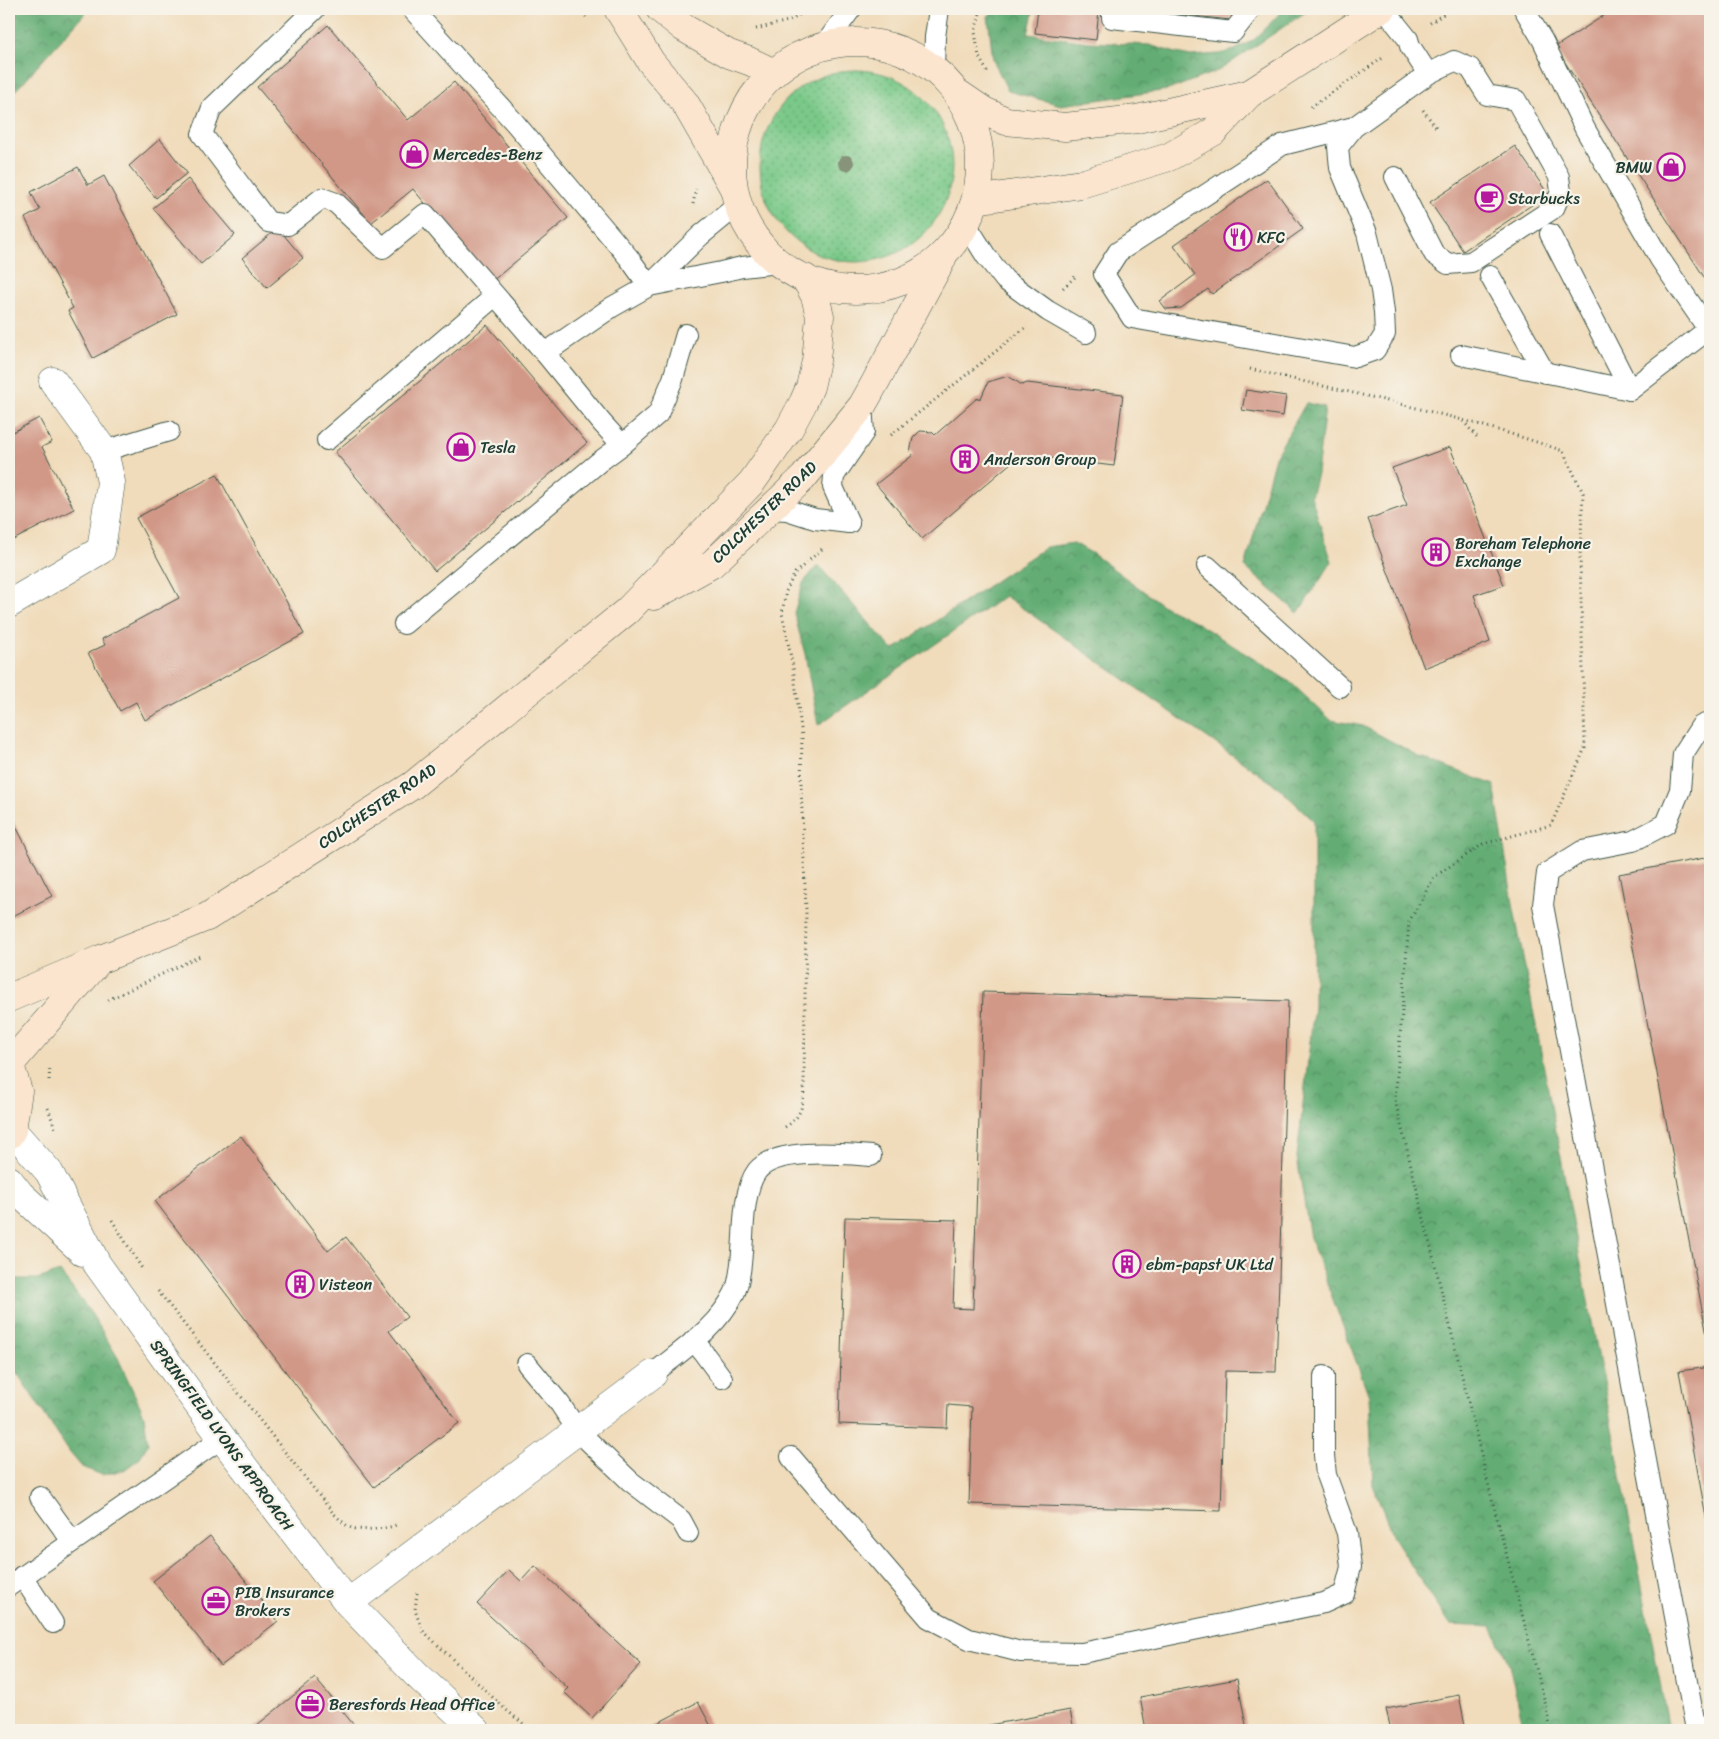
<svg xmlns="http://www.w3.org/2000/svg" width="1719" height="1739" font-family="Sriracha,sans-serif">
<defs>
<pattern id="grass-dots" width="8" height="8" patternUnits="userSpaceOnUse" patternTransform="scale(1.25)"><rect width="8" height="8" fill="#7ac989"/><path d="M2 2h.1M6 6h.1" fill="none" stroke="#63a471" stroke-width="1.8" stroke-linecap="round"/></pattern>
<pattern id="forest-crowns" width="20" height="18" patternUnits="userSpaceOnUse" patternTransform="scale(1.25)"><rect width="20" height="18" fill="#63ad75"/><path d="M2 6a3 3 0 1 1 6 0M12 15a3 3 0 1 1 6 0" fill="none" stroke="#518e61"/></pattern>
</defs>
<rect width="100%" height="100%" fill="#f7f3e8"/>
<filter id="ink" filterUnits="userSpaceOnUse"><feTurbulence type="fractalNoise" baseFrequency=".02" numOctaves="2"/><feDisplacementMap in="SourceGraphic" scale="10" xChannelSelector="R" yChannelSelector="G"/><feConvolveMatrix kernelMatrix="1 2 1 2 8 2 1 2 1" color-interpolation-filters="sRGB"/></filter>
<filter id="wash" filterUnits="userSpaceOnUse"><feTurbulence type="fractalNoise" baseFrequency=".0096" numOctaves="4" result="noise"/><feDisplacementMap in="SourceGraphic" scale="20" xChannelSelector="R" yChannelSelector="G"/><feGaussianBlur stdDeviation="1.12" result="paint"/><feColorMatrix in="noise" values="0 0 0 0 0 0 0 0 0 0 0 0 0 0 0 0 0 1.4 0 .05"/><feComposite in="paint" operator="in"/></filter>
<g filter="url(#wash)">
<rect width="100%" height="100%" fill="#f0dbba"/>
<circle fill="url(#grass-dots)" stroke="#4c835e" cx="856" cy="166" r="96"/>
<g fill="url(#forest-crowns)" stroke="#417554">
<polygon points="9,9 89,9 9,98"/>
<polygon points="996,9 1034,9 1028,34 1089,42 1149,45 1176,53 1191,56 1219,54 1235,50 1255,39 1284,9 1310,9 1220,70 1168,90 1061,105 1008,91 993,60 988,16"/>
<polygon points="1306,403 1325,407 1317,474 1311,496 1332,562 1298,613 1245,567 1275,457"/>
<polygon points="1074,543 1093,554 1165,607 1194,621 1290,682 1331,720 1363,726 1419,756 1494,785 1514,909 1669,1730 1524,1730 1509,1664 1492,1627 1450,1625 1394,1539 1373,1485 1369,1396 1310,1238 1297,1157 1314,1006 1314,821 1278,787 1005,596 818,725 805,654 794,613 803,583 818,565 893,650 1046,547"/>
<polygon points="60,1272 93,1316 118,1358 144,1415 148,1444 139,1459 124,1470 102,1475 82,1467 70,1453 9,1361 9,1279 37,1279"/>
</g>
<g id="blocks">
<g fill="#d19887">
<polygon points="1038,9 1099,9 1096,40 1035,33"/>
<polygon points="1137,9 1232,9 1231,20 1136,10"/>
<polygon points="1614,9 1710,9 1710,286 1555,47"/>
<polygon points="328,25 408,120 454,82 568,218 491,282 413,189 371,223 257,87"/>
<polygon points="160,139 187,173 156,198 129,166"/>
<polygon points="1515,146 1548,194 1463,251 1430,202"/>
<polygon points="78,167 88,185 104,176 177,314 93,358 68,311 73,308 25,218 40,210 31,192"/>
<polygon points="188,179 235,235 201,264 153,208"/>
<polygon points="1267,179 1303,229 1212,294 1208,289 1181,308 1166,309 1160,301 1195,275 1174,245"/>
<polygon points="278,228 303,258 267,288 242,258"/>
<polygon points="487,325 587,443 435,571 335,452"/>
<polygon points="1008,376 1022,385 1027,383 1123,394 1114,466 1033,456 1012,462 922,539 876,484 913,455 910,452 913,438 920,431 932,432 935,435 976,399 981,398 988,382"/>
<polygon points="1246,390 1286,396 1283,416 1242,410"/>
<polygon points="39,418 52,442 42,447 74,509 9,542 9,434"/>
<polygon points="1450,447 1504,585 1474,595 1490,642 1424,668 1368,519 1407,505 1392,468"/>
<polygon points="217,474 304,634 145,720 136,702 120,711 88,653 105,645 102,639 179,598 136,518"/>
<polygon points="9,813 52,896 9,918"/>
<polygon points="1710,857 1710,1346 1709,1346 1619,874"/>
<polygon points="983,992 1288,1001 1276,1372 1225,1371 1221,1511 969,1504 972,1407 948,1405 947,1428 839,1424 845,1217 956,1220 953,1308 973,1309"/>
<polygon points="241,1136 328,1251 346,1237 407,1317 389,1331 459,1423 374,1487 155,1201"/>
<polygon points="1710,1367 1710,1533 1709,1533 1679,1371"/>
<polygon points="210,1536 278,1621 221,1666 153,1581"/>
<polygon points="535,1566 641,1664 592,1718 564,1692 568,1688 477,1604 509,1570 521,1581"/>
<polygon points="315,1678 358,1730 251,1730"/>
<polygon points="1237,1679 1247,1730 1146,1730 1140,1697"/>
<polygon points="1459,1695 1466,1730 1391,1730 1386,1709"/>
<polygon points="698,1702 713,1730 644,1730"/>
<polygon points="1070,1710 1074,1730 968,1730 968,1729"/>
</g>
</g>
</g>
<g filter="url(#ink)">
<use href="#blocks" fill-opacity="0" stroke="#3e5548" stroke-width="1"/>
<g fill="none" stroke-linecap="round" stroke-linejoin="round">
<g stroke="#3e5548" stroke-width="22">
<g id="lane">
<polyline points="315,9 212,108 202,134 268,222 288,225 322,198 336,203 383,248 425,214 545,353"/>
<polyline points="412,9 515,123 629,258 649,286"/>
<polyline points="1112,9 1112,18 1233,32 1251,9"/>
<polyline points="1384,9 1408,39 1410,46 1428,74"/>
<polyline points="1524,9 1543,41 1585,129 1660,259 1710,332"/>
<polyline points="823,47 851,9"/>
<polyline points="934,69 935,37 939,9"/>
<polyline points="1354,127 1282,145 1118,252 1104,274 1132,318 1355,357 1375,350 1385,334 1384,312 1381,290 1367,233 1340,168 1338,147 1354,127 1428,74 1454,61 1470,68 1487,95 1516,100 1559,177 1561,192 1554,208 1471,262 1448,264 1434,254 1395,177"/>
<polyline points="966,224 986,256 1005,280 1048,311 1086,333"/>
<polyline points="1550,234 1630,390"/>
<polyline points="1490,276 1545,373"/>
<polyline points="649,286 721,272 742,267 780,263"/>
<polyline points="686,334 673,379 658,414 622,445 602,423 545,353 612,307 649,286 700,236 739,204"/>
<polyline points="1461,355 1630,390 1709,329"/>
<polyline points="327,440 495,296"/>
<polyline points="104,451 169,431"/>
<polyline points="770,509 787,510 815,519 849,523"/>
<polyline points="849,523 833,487 834,476 864,432 862,406"/>
<polyline points="1207,566 1340,687"/>
<polyline points="404,624 599,462 622,445"/>
<polyline points="694,1340 722,1378"/>
<polyline points="527,1364 560,1404 578,1431 630,1481 681,1520 688,1533"/>
<path d="M653,1374C682,1350 717,1328 734,1294C741,1281 742,1252 743,1237C744,1218 745,1187 757,1171C776,1147 843,1154 871,1156"/>
<polyline points="791,1457 929,1618 969,1639 1021,1652 1082,1653 1324,1603 1344,1594 1351,1567 1347,1533 1326,1475 1324,1455 1324,1376"/>
<polyline points="40,1497 72,1541"/>
<polyline points="22,1576 53,1623"/>
<polyline points="9,1586 222,1438"/>
<polyline points="1696,1730 1543,905 1547,873 1582,851 1633,841 1666,824 1680,790 1683,754 1701,726 1710,722"/>
</g>
</g>
<g stroke="#3e5548" stroke-width="29">
<g id="street">
<polyline points="9,604 101,550 111,482 104,451 53,381"/>
<polyline points="12,1130 49,1172 97,1264 222,1438 348,1603 416,1674 476,1730"/>
<polyline points="9,1180 20,1194 83,1252"/>
<polyline points="348,1603 653,1374"/>
</g>
</g>
<g stroke="#3e5548" stroke-width="29">
<g id="secondary">
<polyline points="618,9 651,62 685,103 732,185"/>
<polyline points="660,9 684,28 729,54 749,61 774,73"/>
<circle cx="856" cy="166" r="124"/>
<polyline points="959,94 984,111 1006,121 1065,127 1137,119 1249,94"/>
<polyline points="976,200 1081,184 1169,157 1213,132 1249,94 1381,9"/>
<polyline points="654,596 712,564 803,478 862,406 871,390 942,259"/>
<polyline points="9,998 101,959 207,917 413,785 627,611 752,482 789,429 803,403 810,387 816,361 820,316 815,296 805,278"/>
<polyline points="9,1062 18,1091 12,1130 9,1135"/>
<polyline points="10,1064 96,964"/>
</g>
</g>
<g stroke="#3e5548" stroke-width="3" stroke-dasharray="1 4" stroke-linecap="butt">
<polyline points="579,9 586,17"/>
<polyline points="981,9 975,32 979,57 988,73"/>
<polyline points="1430,23 1451,9"/>
<polyline points="756,29 792,20 807,9"/>
<polyline points="1311,107 1384,57"/>
<polyline points="1423,110 1438,130"/>
<polyline points="693,204 696,189"/>
<polyline points="1063,288 1077,275"/>
<path d="M1250,369C1355,394 1461,415 1563,451L1583,493L1580,556L1585,748L1551,825L1483,844L1434,877L1409,922L1395,1100L1491,1495L1549,1718L1550,1730"/>
<polyline points="1463,421 1477,437"/>
<polyline points="891,435 1025,328"/>
<polyline points="108,1000 202,955"/>
<polyline points="49,1080 50,1066"/>
<polyline points="48,1108 55,1128"/>
<path d="M785,1127C802,1117 803,1105 804,1088L806,910L801,786L802,736L793,667L782,613L786,591L795,573L823,548"/>
<polyline points="112,1220 143,1270"/>
<path d="M158,1291L333,1513C338,1517 345,1526 352,1528C361,1531 387,1529 396,1525"/>
<polyline points="417,1593 415,1610 422,1630 505,1709 531,1730"/>
</g>
<use href="#lane" stroke="#fff" stroke-width="20"/>
<use href="#street" stroke="#fff" stroke-width="28"/>
<use href="#secondary" stroke="#fbe5cf" stroke-width="28"/>
</g>
<circle fill="#87947a" cx="846" cy="163" r="8"/>
</g>
<defs>
<g id="shop-ring" transform="scale(1.4375)"><circle r="9.5" fill="#f7f3e8" stroke="#b5179e" stroke-width="1.5"/><path d="M-5-2.5h2.3a2.7 3.5 0 0 1 5.4 0H5L5.5 6h-11ZM-1.5-2.5h3a1.5 2.3 0 0 0-3 0Z" fill="#b5179e"/></g>
<g id="cafe-ring" transform="scale(1.4375)"><circle r="9.5" fill="#f7f3e8" stroke="#b5179e" stroke-width="1.5"/><path d="M-5.5-4.5H6V0H3Q3 3.5 0 3.5H-2.5Q-5.5 3.5-5.5 0ZM3-3.2v2h1.7v-2ZM-6 4.5H4V6H-6Z" fill="#b5179e"/></g>
<g id="restaurant-ring" transform="scale(1.4375)"><circle r="9.5" fill="#f7f3e8" stroke="#b5179e" stroke-width="1.5"/><path d="M-5-6h1v4h1v-4h1v4h1v-4h1v5L-1.5 .5V6h-2V.5L-5-1ZM5-6V6H3V1.5H1.5Q1.5-4 5-6Z" fill="#b5179e"/></g>
<g id="building-ring" transform="scale(1.4375)"><circle r="9.5" fill="#f7f3e8" stroke="#b5179e" stroke-width="1.5"/><path d="M-4-6H4V6H1V3H-1V6H-4ZM-2.5-4.3h1.7v1.8h-1.7ZM.8-4.3h1.7v1.8H.8ZM-2.5-1h1.7V.8h-1.7ZM.8-1h1.7V.8H.8Z" fill="#b5179e"/></g>
<g id="office-ring" transform="scale(1.4375)"><circle r="9.5" fill="#f7f3e8" stroke="#b5179e" stroke-width="1.5"/><path d="M-6-3h4V-5.5h4V-3h4V5H-6ZM-1-4.5V-3h2v-1.5ZM-6 0V1H6V0Z" fill="#b5179e"/></g>
</defs>
<g fill-rule="evenodd">
<use href="#shop-ring" x="414" y="154"/>
<use href="#shop-ring" x="1671" y="167"/>
<use href="#cafe-ring" x="1489" y="198"/>
<use href="#restaurant-ring" x="1238" y="237"/>
<use href="#shop-ring" x="461" y="447"/>
<use href="#building-ring" x="965" y="459"/>
<use href="#building-ring" x="1436" y="552"/>
<use href="#building-ring" x="1127" y="1264"/>
<use href="#building-ring" x="300" y="1284"/>
<use href="#office-ring" x="216" y="1601"/>
<use href="#office-ring" x="310" y="1704"/>
</g>
<g text-anchor="middle" dominant-baseline="central" stroke-width="4.5" stroke-linejoin="round" paint-order="stroke">
<g font-size="16" fill="#1f3d34" stroke="#f7f3e8" text-anchor="start">
<text x="433" y="154">Mercedes-Benz</text>
<text x="1652" y="167" text-anchor="end">BMW</text>
<text x="1508" y="198">Starbucks</text>
<text x="1257" y="237">KFC</text>
<text x="480" y="447">Tesla</text>
<text x="984" y="459">Anderson Group</text>
<text x="1455" y="543">Boreham Telephone<tspan x="1455" dy="18">Exchange</tspan></text>
<text x="1146" y="1264">ebm-papst UK Ltd</text>
<text x="319" y="1284">Visteon</text>
<text x="235" y="1592">PIB Insurance<tspan x="235" dy="18">Brokers</tspan></text>
<text x="329" y="1704">Beresfords Head Office</text>
</g>
<g font-size="16" fill="#1f3d34" stroke="#f7f3e8">
<text transform="translate(764 512) rotate(-44)">COLCHESTER ROAD</text>
<text transform="translate(377 806) rotate(-34)">COLCHESTER ROAD</text>
<text transform="translate(222 1435) rotate(54)">SPRINGFIELD LYONS APPROACH</text>
</g>
</g>
<rect width="1719" height="1739" fill="none" stroke="#f7f3e8" stroke-width="30"/>
</svg>
